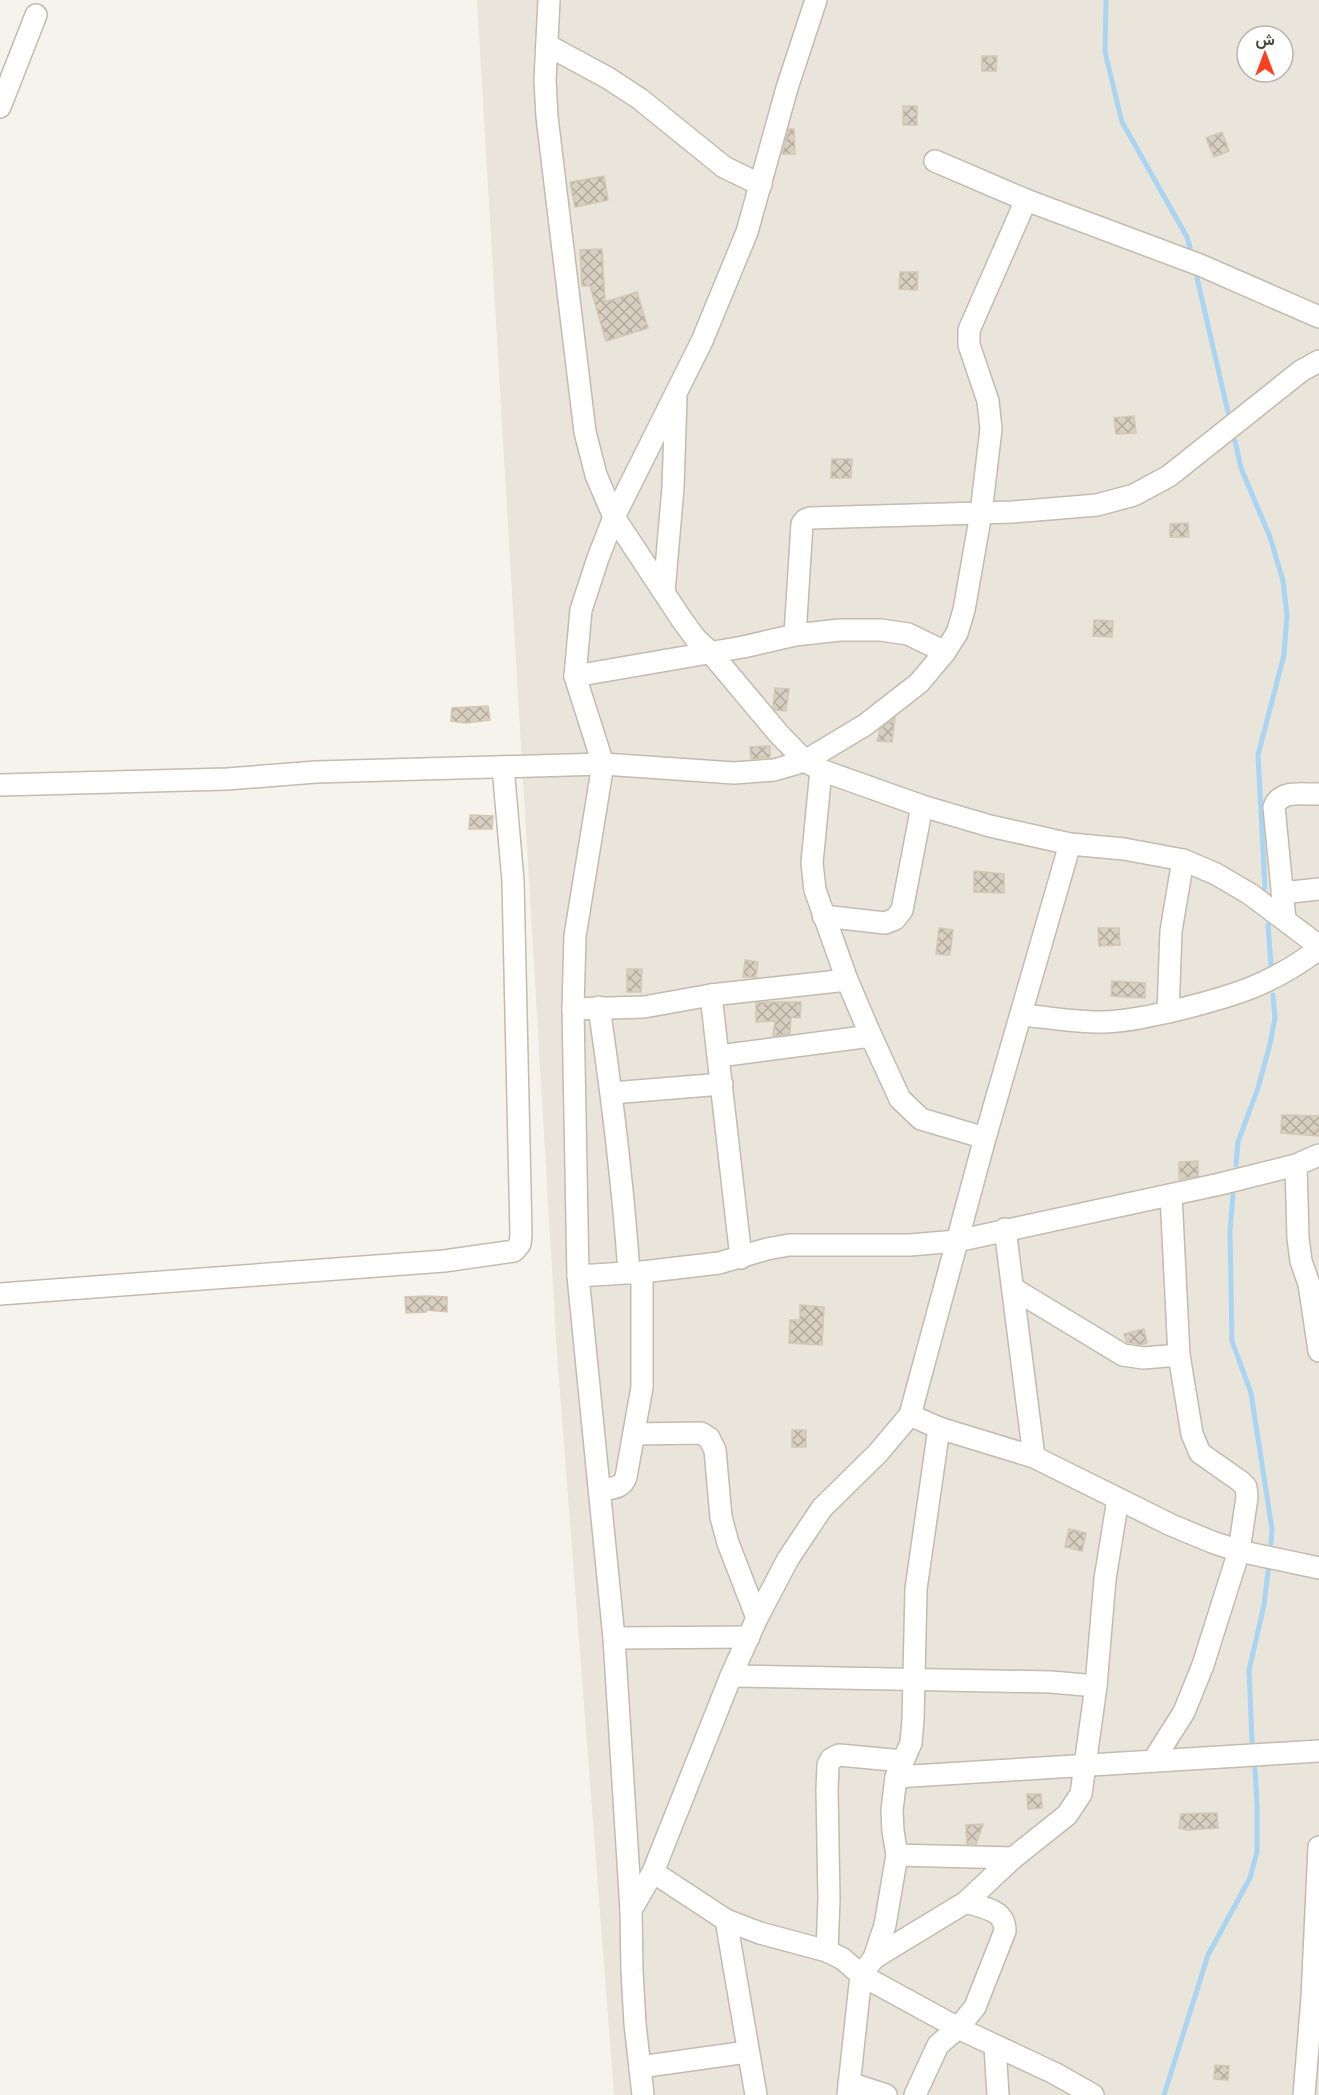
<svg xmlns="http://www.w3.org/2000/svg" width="1319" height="2095" font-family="Helvetica,Vazirmatn,sans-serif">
<defs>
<pattern id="building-cross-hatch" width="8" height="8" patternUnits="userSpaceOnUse" patternTransform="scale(1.5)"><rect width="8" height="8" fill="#d8cfc1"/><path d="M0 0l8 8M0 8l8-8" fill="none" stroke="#b1aa9e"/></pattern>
</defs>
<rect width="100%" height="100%" fill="#f6f3ec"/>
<path fill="#eae5da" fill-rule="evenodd" d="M477,0H1319V2095H614L557,1355ZM1247,36H1283V72H1247Z"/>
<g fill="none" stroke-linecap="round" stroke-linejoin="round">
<g stroke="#a9d4f2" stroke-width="5">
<polyline points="1106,0 1105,52 1122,122 1187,237 1190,247"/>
<polyline points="1197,278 1228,412"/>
<polyline points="1235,441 1241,468 1270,537 1283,581 1287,615 1284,655 1258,755 1265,888"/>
<polyline points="1268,925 1271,965"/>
<polyline points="1236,1165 1238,1142 1258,1088 1270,1044 1275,1018 1273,995"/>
<polyline points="1233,1195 1230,1231 1232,1341 1251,1393 1272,1529 1271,1543"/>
<polyline points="1252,1741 1249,1670 1264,1605 1268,1571"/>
<polyline points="1164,2095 1208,1955 1250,1878 1257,1852 1257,1805 1255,1769"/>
</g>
</g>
<g fill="url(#building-cross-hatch)" stroke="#d3c7b4" stroke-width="1.5">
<polygon points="982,56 997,56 996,71 982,71"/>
<rect x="903" y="106" width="14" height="19"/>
<polygon points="789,129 794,129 795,154 782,154"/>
<polygon points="1222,132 1229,151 1214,157 1206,138"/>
<polygon points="604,176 608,200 575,207 570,182"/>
<polygon points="602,249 605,302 637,292 648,328 606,341 590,286 582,286 580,250"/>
<polygon points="900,272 918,272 917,290 899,289"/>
<polygon points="1134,416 1136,433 1116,434 1114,418"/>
<polygon points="832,459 852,459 851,478 831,478"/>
<polygon points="1188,523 1189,537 1170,537 1170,524"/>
<polygon points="1094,620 1113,621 1112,637 1093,636"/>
<polygon points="775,688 789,689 786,711 775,710 773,707"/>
<polygon points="488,706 490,720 466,723 451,721 452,708"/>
<polygon points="895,718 892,742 877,741 880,729"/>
<polygon points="770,746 770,757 751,759 750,747"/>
<polygon points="470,815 493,816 492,829 469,829"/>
<polygon points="974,871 1004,874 1004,893 974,892"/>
<polygon points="939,928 953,930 950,955 936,954"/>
<polygon points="1098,928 1119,928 1120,945 1099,946"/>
<polygon points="745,960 758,962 756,977 743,977"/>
<polygon points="627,969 642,969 641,992 627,992"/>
<polygon points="1112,981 1145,983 1145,998 1111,996"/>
<polygon points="768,1002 801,1002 800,1018 791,1017 790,1034 773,1036 775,1021 756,1022 756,1003"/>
<polygon points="1282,1115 1319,1116 1319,1136 1281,1133"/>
<polygon points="1198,1161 1198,1176 1179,1179 1179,1162"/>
<polygon points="426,1296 447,1297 447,1312 426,1310 426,1312 406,1313 405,1297"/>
<polygon points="800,1305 824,1307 822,1345 789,1343 790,1320 800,1320"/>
<polygon points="1144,1329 1147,1343 1141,1345 1127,1342 1124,1334"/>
<rect x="792" y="1430" width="14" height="17"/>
<polygon points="1069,1529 1086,1533 1082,1551 1065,1547"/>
<polygon points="1027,1794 1041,1794 1042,1808 1028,1809"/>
<polygon points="1217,1813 1218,1828 1187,1830 1179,1828 1181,1814"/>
<polygon points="983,1824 976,1844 967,1844 966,1825"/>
<polygon points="1215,2065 1229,2066 1228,2080 1214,2079"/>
</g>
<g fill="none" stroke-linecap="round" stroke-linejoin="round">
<g stroke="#c2bbae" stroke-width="24">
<g id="street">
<polyline points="549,0 545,80 547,117 585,432 596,475 614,517 682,620 696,639 711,653 778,733 805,761 821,770 922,806 990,826 1070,844 1124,849 1183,860 1216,874 1250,894 1319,946"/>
<polyline points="547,45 608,78 640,99 724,167 761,185"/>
<polyline points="0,107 36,15"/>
<polyline points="935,161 1026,200 1200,265 1319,317"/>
<polyline points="664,592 673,487 676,398"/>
<polyline points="795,635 802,524 805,520 810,518 1013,512 1097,505 1134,495 1169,476 1301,371 1319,361"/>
<polyline points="575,676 743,647 795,635 840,630 881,630 908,634 945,652"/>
<polyline points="821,770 812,863 815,890 847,980 871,1036 900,1099 921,1119 985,1138"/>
<polyline points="0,785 227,779 316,772 603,764 734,773 774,770 805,761 865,725 919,683 945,652 957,633 964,610 981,513 991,429 988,401 969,345 969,330 1026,200"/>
<polyline points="1282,893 1319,889"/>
<polyline points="823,916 885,923 895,919 902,910 922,806"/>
<path d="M1285,920L1274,807C1281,789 1302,795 1319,794"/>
<polyline points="711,995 741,1258"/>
<path d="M599,1007C612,1096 623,1184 629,1273"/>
<polyline points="573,1009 644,1007 711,995 847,980"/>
<polyline points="1168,1012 1171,931 1183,860"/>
<path d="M1021,1015C1048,1017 1077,1023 1104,1022C1131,1021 1155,1015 1181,1009C1237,995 1272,984 1319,949"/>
<polyline points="719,1056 871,1036"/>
<polyline points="612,1093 722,1084"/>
<polyline points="1296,1165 1298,1238 1301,1261 1309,1284 1319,1351"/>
<polyline points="1005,1229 1034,1457"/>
<polyline points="578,1276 642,1272 719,1263 767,1249 789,1245 910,1245 957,1241 1220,1184 1296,1165 1319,1155"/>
<polyline points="1014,1289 1123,1355 1143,1358 1179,1355"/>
<polyline points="0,1294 444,1261 514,1251 520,1244 521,1234 513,881 503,767"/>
<polyline points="910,1415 939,1428 1034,1457 1171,1525 1212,1542 1239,1551 1319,1568"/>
<polyline points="634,1434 701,1433 709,1438 715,1450 721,1517 728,1543 757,1618"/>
<path d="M600,1490C611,1488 622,1489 626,1477L642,1387V1272"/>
<polyline points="614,1638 749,1637"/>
<polyline points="731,1676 1051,1682 1096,1686"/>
<polyline points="1153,1761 1184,1712 1203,1665 1239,1551 1247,1497 1246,1487 1240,1481 1200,1453 1192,1434 1179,1355 1171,1195"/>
<polyline points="896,1777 1319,1751"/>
<polyline points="897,1855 1013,1858"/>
<polyline points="653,1872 726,1920 760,1933 827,1951 843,1959 861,1975 958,2028 1054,2073 1093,2095"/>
<polyline points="631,1910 653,1872 731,1676 757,1618 788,1559 822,1508 878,1453 910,1415 985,1138 1070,844"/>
<polyline points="726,1920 756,2095"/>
<polyline points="827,1951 829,1899 827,1790 828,1765 831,1759 839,1755 903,1761"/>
<polyline points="874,1958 966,1902 1013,1858 1067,1815 1081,1794 1096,1686 1105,1579 1118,1499"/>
<polyline points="995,2046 998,2095"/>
<polyline points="640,2067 747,2052"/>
<polyline points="849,2083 886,2095"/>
<polyline points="643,2095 635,2024 632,1971 631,1910 614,1638 578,1276 573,1009 575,936 603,764 575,676 581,610 598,558 614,517 702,341 747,232 787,88 816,0"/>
<polyline points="848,2095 861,1975 874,1958 885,1925 897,1855 893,1831 892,1810 896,1777 911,1743 913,1719 916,1589 939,1428"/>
<path d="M915,2095L938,2045L958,2028L975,2007L1005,1931C1005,1909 983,1908 966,1902"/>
<polyline points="1304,2095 1312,1998 1319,1847"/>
</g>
</g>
<use href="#street" stroke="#fff" stroke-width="21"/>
</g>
<g transform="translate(1265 54)"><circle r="28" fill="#ffffff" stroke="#b7b4b0" stroke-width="1.5"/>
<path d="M0-4.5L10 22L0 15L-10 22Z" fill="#fc3f1d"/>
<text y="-9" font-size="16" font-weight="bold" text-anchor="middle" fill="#4b4439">ش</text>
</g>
</svg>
